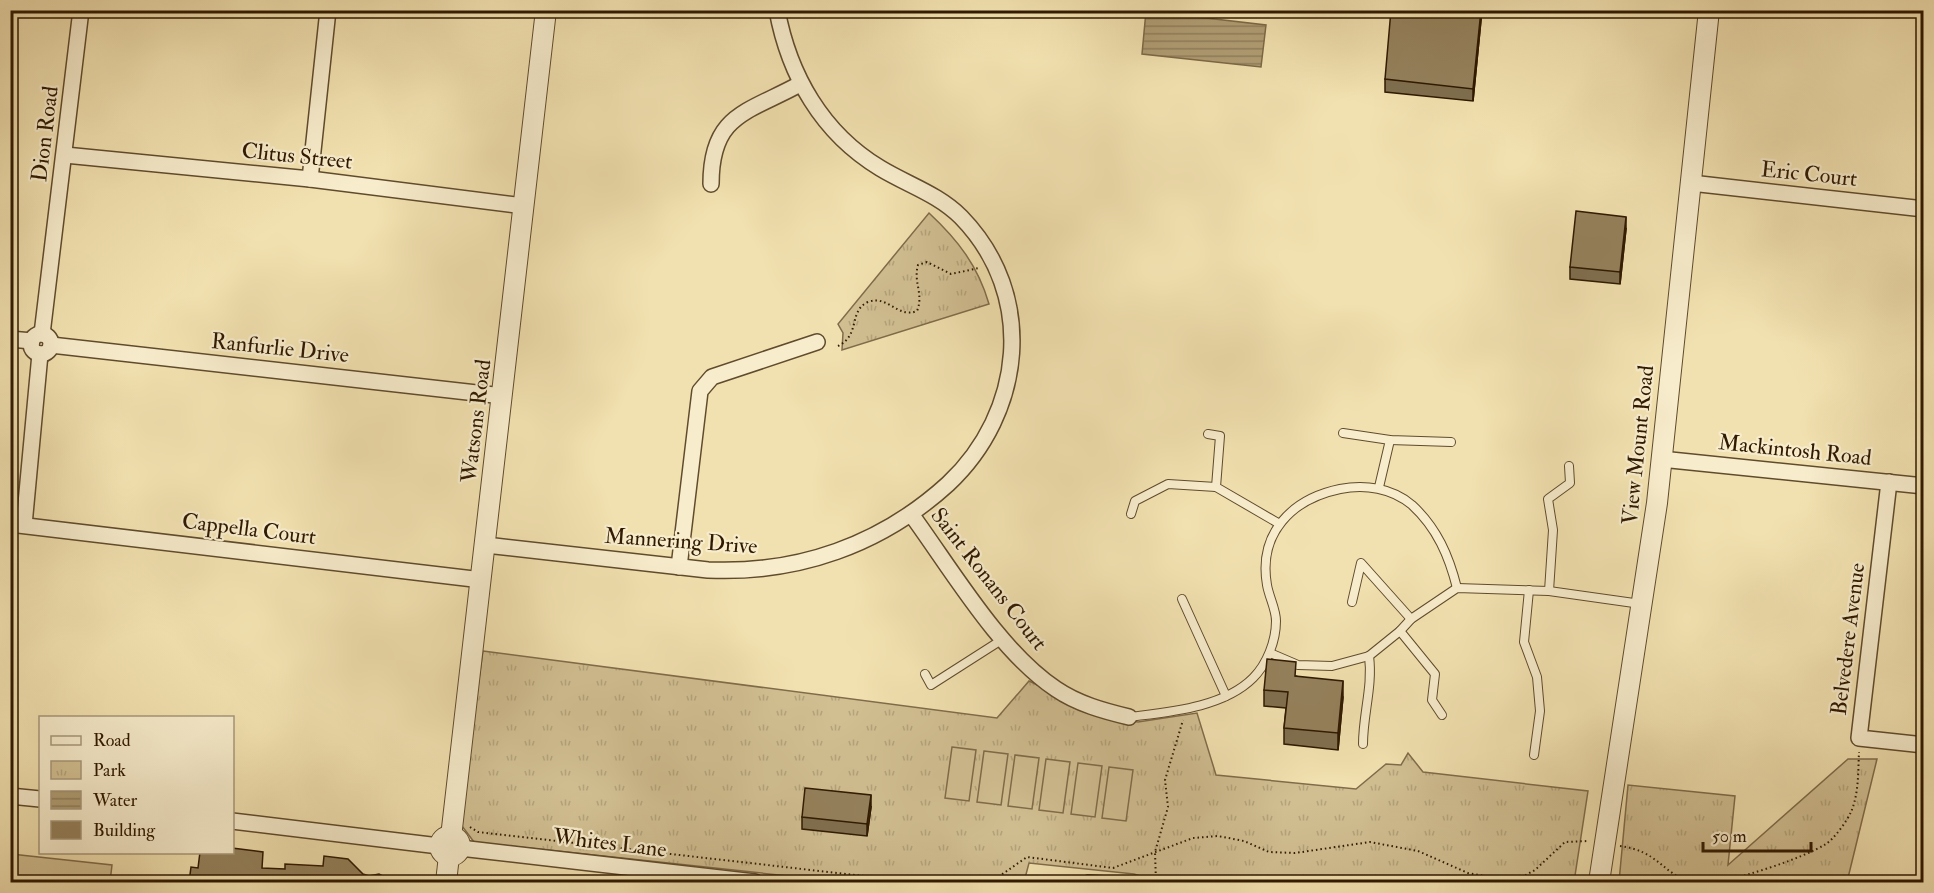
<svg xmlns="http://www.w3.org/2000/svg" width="1934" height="893" font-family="'IM FELL Double Pica',serif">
<defs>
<pattern id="park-tufts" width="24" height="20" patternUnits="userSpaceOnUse" patternTransform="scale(1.5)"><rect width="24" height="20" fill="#d1bf92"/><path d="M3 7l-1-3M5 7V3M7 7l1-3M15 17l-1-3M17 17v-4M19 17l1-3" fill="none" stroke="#b4a47c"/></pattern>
<pattern id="water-rules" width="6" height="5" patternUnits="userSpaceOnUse" patternTransform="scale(1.5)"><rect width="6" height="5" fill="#b09d74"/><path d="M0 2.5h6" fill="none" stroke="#907f5d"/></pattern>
</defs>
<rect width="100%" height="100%" fill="#f2e1b0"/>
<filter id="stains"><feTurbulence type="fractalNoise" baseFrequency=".00333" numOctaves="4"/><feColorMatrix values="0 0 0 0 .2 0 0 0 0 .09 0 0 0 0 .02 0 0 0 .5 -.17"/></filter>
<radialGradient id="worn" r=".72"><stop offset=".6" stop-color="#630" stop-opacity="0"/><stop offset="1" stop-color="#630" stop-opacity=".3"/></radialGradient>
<g fill="url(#park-tufts)" stroke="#806c4a" stroke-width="1.5">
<path d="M929,213C958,240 978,266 989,304L842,350L843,333L838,324Z"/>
<polygon points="483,651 997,718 1029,681 1099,714 1138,722 1197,713 1216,775 1356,789 1386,764 1401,765 1408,753 1423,772 1588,791 1574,882 1158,882 1134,874 1029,863 1024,882 844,882 474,842 459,822"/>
<polygon points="1848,759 1877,759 1847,882 1619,882 1628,785 1735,796 1728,865"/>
</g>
<g fill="#d1bf92" stroke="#806c4a" stroke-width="1.5">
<polygon points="952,747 976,750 969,801 945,798"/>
<polygon points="984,751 1008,754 1001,805 977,802"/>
<polygon points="1015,755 1039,758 1032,809 1008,806"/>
<polygon points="1046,759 1070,762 1063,813 1039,810"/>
<polygon points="1078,763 1102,766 1095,817 1071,814"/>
<polygon points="1109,767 1133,770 1126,821 1102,818"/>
<polygon points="11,854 112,865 110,882 11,882"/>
</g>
<polygon fill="url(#water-rules)" stroke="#7c6846" stroke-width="1.5" points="1146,11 1266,25 1261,67 1142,54"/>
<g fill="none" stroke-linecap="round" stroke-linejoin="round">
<g stroke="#604b2d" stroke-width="10">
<g id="service">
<polyline points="1343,433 1390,440 1451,442"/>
<polyline points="1208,434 1220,436 1216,487 1278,523"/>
<polyline points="1379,487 1390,440"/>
<polyline points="1131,514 1135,501 1168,484 1216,487"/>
<polyline points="1529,590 1524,642 1537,677 1540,711 1534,755"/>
<polyline points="1549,591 1553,530 1548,499 1570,483 1569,466"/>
<polyline points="1182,599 1226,696"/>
<polyline points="1352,602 1361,563 1411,619"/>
<polyline points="1400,631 1435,674 1432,700 1442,715"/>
<polyline points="1270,653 1298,665 1332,666 1369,656 1400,631 1411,619 1457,588 1549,591 1641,604"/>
<polyline points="925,674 931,685 1003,639"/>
<path d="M1129,717C1168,712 1223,708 1253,678C1267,664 1276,641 1276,621C1276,609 1269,597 1267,585C1258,533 1292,499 1340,489C1365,484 1392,488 1412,505C1437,528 1449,556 1457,588"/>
<path d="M1363,744C1363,714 1373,686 1369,656"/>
<polyline points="1088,879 1135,882"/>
</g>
</g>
<g stroke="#604b2d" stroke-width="18">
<g id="minor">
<polyline points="65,155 310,179 524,206"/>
<polyline points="310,179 328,10"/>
<polyline points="1691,183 1924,209"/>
<path d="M711,184C711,114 747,113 800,84"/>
<polyline points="42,334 81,10"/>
<circle cx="41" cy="344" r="10"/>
<polyline points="10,339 32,341"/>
<polyline points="51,345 503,396"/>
<polyline points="1661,459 1924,486"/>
<polyline points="1889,482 1859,738 1924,745"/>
<path d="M911,514C952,570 999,651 1056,689C1078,704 1104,711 1129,717"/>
<polyline points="10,524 482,580"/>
<polyline points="24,525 40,354"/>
<path d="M486,545L708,570C798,574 881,545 948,484C1024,413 1037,295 961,217C938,194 908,185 880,168C822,133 789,75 777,10"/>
<polyline points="679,567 700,391 712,377 817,342"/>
<polyline points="10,796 40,799"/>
<polyline points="232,821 439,846"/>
<polyline points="460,848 755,882"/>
</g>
</g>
<g stroke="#604b2d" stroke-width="22">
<g id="tertiary">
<circle cx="450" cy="846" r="10"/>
<polyline points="451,837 546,10"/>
<polyline points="446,882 449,856"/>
<polyline points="1599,882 1657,503 1709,10"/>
</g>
</g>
<g stroke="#2f1901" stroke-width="2" stroke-dasharray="1.5 3" stroke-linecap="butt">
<path d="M838,346C861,335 848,311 868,302C887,294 898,319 917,311C924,294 913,282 918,265L927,262L951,274L979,268"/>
<polyline points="470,827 478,832 916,882"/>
<path d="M1620,846C1658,851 1661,872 1690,882"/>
<polyline points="991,882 1027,857 1113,868 1193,838 1218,836 1244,841 1269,852 1295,853 1370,842 1418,851 1468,873 1496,878 1524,876 1535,870 1565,842 1588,841"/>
<polyline points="1156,882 1155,852 1168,807 1165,780 1183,720"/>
<path d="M1718,882C1747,876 1801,859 1826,844C1834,839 1847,821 1851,812C1859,793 1858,772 1859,752"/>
</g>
<use href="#service" stroke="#f7eccc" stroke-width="8"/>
<use href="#minor" stroke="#f7eccc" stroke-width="15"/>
<use href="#tertiary" stroke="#f7eccc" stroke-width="20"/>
</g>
<g fill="#7f6f4f" stroke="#2f1901" stroke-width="1.5">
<polygon points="1482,10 1473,101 1385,92 1385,79"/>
<polygon points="1626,229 1620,284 1570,279 1570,267"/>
<polygon points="1296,676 1343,697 1338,750 1284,744 1284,728 1286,708 1264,706 1264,690"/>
<polygon points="871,807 867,836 802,829 802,817"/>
</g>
<g fill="#685a40" stroke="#2f1901" stroke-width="1.5">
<polygon points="1481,10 1482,10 1473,101 1473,89"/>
<polygon points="1626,217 1626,229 1620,284 1620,272"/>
<polygon points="1343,681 1343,697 1338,750 1338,733"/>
<polygon points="871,795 871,807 867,836 867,824"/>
</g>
<g fill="#94815c" stroke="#2f1901" stroke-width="1.5">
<polygon points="1391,10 1481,10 1473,89 1385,79"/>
<polygon points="1576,211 1626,217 1620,272 1570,267"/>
<polygon points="1267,659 1296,662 1295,676 1343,681 1338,733 1284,728 1288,692 1264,690"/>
<polygon points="805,788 871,795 867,824 802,817"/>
<polygon points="232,848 263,852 262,868 285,869 285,864 323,866 324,856 348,859 363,874 369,876 379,874 395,882 189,882 191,867 198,868 200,852 232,852"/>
</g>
<g text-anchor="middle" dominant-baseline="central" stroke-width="4.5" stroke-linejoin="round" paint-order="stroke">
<g font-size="22" fill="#2f1901" stroke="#f7eccc">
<text transform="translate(45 134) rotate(-83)">Dion Road</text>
<text transform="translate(297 156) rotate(6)">Clitus Street</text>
<text transform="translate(1809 174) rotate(6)">Eric Court</text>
<text transform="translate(280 348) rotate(6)">Ranfurlie Drive</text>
<text transform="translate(476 421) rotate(-83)">Watsons Road</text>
<text transform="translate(1638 445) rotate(-84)">View Mount Road</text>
<text transform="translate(1795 450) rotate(6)">Mackintosh Road</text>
<text transform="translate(249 529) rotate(7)">Cappella Court</text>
<text transform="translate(681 541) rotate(4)">Mannering Drive</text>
<text transform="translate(989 579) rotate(52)">Saint Ronans Court</text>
<text transform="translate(1848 639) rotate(-83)">Belvedere Avenue</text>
<text transform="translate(610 843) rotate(7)">Whites Lane</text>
</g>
</g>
<rect width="1934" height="893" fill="none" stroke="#f2e1b0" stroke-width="36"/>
<rect x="12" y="12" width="1910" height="869" fill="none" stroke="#2f1901" stroke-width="3"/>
<rect x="18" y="18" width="1898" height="857" fill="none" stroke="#2f1901" stroke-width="1.5"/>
<rect x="39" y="716" width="195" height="138" fill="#f7eccc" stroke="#a7987b" stroke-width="1.5"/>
<rect x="51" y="736" width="30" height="9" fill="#f7eccc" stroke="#a7987b" stroke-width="1.5"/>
<text x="93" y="746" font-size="18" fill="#2f1901">Road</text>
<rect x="51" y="761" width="30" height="18" fill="url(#park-tufts)" stroke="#a7987b" stroke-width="1.5"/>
<text x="93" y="776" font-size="18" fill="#2f1901">Park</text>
<rect x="51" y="791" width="30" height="18" fill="url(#water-rules)" stroke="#a7987b" stroke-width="1.5"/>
<text x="93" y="806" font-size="18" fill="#2f1901">Water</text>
<rect x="51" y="821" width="30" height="18" fill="#94815c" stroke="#a7987b" stroke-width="1.5"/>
<text x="93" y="836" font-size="18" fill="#2f1901">Building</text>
<path d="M1703 842v9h108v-9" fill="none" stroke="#2f1901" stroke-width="3"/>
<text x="1712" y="842" font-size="18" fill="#2f1901" stroke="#f7eccc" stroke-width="4.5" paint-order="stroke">50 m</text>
<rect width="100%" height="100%" filter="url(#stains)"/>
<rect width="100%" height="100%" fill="url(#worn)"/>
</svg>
